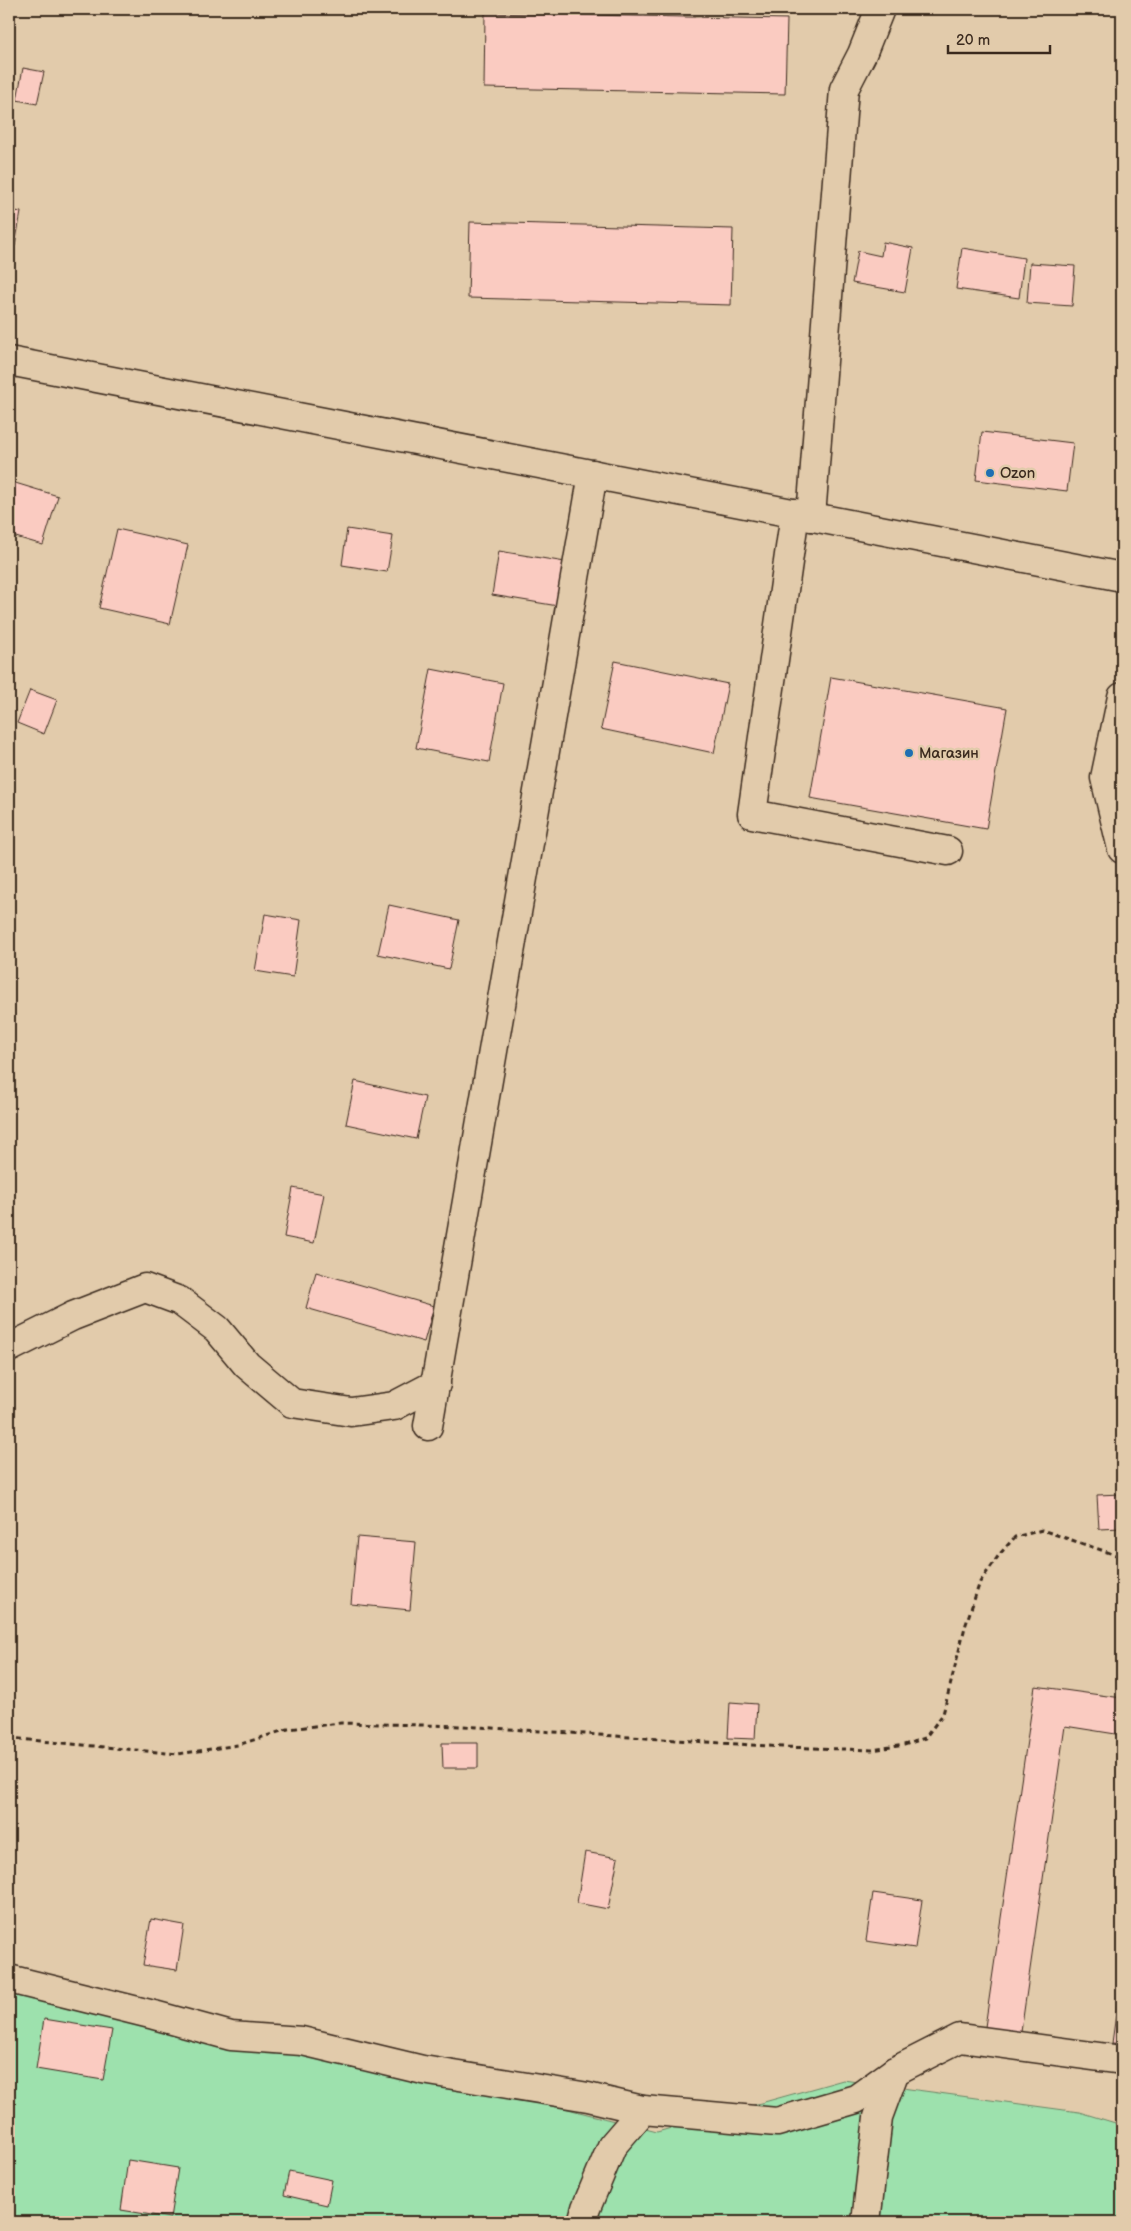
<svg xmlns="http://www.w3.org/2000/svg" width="1131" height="2231" font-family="'Balsamiq Sans',sans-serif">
<rect width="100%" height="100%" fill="#e2cbab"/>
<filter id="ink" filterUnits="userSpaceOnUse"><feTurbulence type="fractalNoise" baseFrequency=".02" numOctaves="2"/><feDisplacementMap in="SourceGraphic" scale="10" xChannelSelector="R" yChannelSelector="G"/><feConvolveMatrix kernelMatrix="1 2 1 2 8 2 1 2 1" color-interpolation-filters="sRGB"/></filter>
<g filter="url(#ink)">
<polygon fill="#9de1ad" stroke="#6c8666" points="9,1965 657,2132 843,2080 1079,2112 1122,2125 1122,2222 9,2222"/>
<g fill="#facbc1" stroke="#3b2a1e">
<polygon points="485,13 787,19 785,94 484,88"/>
<polygon points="23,68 44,72 37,104 17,100"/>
<polygon points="9,210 21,212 15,246 9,245"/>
<polygon points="470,222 733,229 731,305 468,298"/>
<polygon points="883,242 913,248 905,292 852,283 858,251 881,256"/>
<polygon points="962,248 1024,258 1019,298 956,289"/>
<polygon points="1030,263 1075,266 1072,306 1027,303"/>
<polygon points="982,432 1073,443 1067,491 976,480"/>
<polygon points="12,482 58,496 43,545 9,535 9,495"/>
<polygon points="117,529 188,545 170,624 99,608"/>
<polygon points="347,529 393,536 387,572 342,565"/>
<polygon points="499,551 571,563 564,607 492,595"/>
<polygon points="615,661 728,684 714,753 601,729"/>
<polygon points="431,669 503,683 489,762 416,748"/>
<polygon points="831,677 1007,708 986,829 810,798"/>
<polygon points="30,690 57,700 44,734 17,723"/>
<polygon points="389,905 459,920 449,969 378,954"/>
<polygon points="265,914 301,920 293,977 255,971"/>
<polygon points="355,1081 425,1097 416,1139 346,1124"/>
<polygon points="293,1188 324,1194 314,1243 284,1237"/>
<polygon points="316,1272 434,1306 424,1342 306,1308"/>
<polygon points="1122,1494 1122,1528 1099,1529 1097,1495"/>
<polygon points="357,1537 416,1542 410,1610 351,1604"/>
<polygon points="1035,1686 1122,1698 1122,1735 1065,1726 1021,2032 985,2027"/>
<polygon points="730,1702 757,1704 755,1739 728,1738"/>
<polygon points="442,1743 478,1743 478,1768 443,1768"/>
<polygon points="585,1852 618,1858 608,1909 577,1903"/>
<polygon points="873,1893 922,1900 915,1948 866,1941"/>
<polygon points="151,1919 184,1925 177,1970 143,1965"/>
<polygon points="1122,1971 1122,2044 1112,2043"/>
<polygon points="44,2019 112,2030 103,2080 36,2069"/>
<polygon points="128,2160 178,2168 170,2218 121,2210"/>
<polygon points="289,2171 332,2180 327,2205 284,2195"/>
<polygon points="890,2219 907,2221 907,2222 890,2222"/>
</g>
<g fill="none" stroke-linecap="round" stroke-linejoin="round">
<g stroke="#3b2a1e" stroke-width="31">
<g id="minor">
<polyline points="9,361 1122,577"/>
<polyline points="795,513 752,814 948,851"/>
<polyline points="811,517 844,89 862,54 880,9"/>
<polyline points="1122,697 1105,778 1122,849"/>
<polyline points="9,1348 73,1316 145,1288 180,1301 217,1329 247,1365 292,1403 351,1412 394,1406 436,1384"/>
<polyline points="428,1426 593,474"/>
<polyline points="9,1979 154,2015 231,2036 302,2041 423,2070 588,2097 643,2110 777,2122 856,2099 895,2071 960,2038 1122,2060"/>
<polyline points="582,2222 586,2208 612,2146 643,2110"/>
<polyline points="866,2222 878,2117 895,2071"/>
</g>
</g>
<polyline stroke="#3b2a1e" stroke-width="3" stroke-dasharray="5 4" stroke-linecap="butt" points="9,1738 178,1754 238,1745 288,1729 341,1723 463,1726 783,1747 872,1750 904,1745 925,1738 943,1714 965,1627 980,1582 999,1555 1015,1537 1042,1530 1122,1557"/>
<use href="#minor" stroke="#e2cbab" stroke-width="28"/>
</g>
</g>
<g fill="#1f6fb2" stroke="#e2cbab" stroke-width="2">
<circle cx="990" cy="473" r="5"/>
<circle cx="909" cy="753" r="5"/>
</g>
<g text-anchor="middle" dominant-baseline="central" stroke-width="5" stroke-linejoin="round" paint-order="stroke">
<g font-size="15" fill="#3b2a1e" stroke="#e2cbab" text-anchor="start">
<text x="1000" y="473">Ozon</text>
<text x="919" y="753">Магазин</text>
</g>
</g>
<rect width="1131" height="2231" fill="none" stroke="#e2cbab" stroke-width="30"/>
<rect x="15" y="15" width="1101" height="2201" fill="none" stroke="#3b2a1e" stroke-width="2" filter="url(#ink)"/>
<path d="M948 45v8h102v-8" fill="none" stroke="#3b2a1e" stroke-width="2.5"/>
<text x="956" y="45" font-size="15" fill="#3b2a1e" stroke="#e2cbab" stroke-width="4" paint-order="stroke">20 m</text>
</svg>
